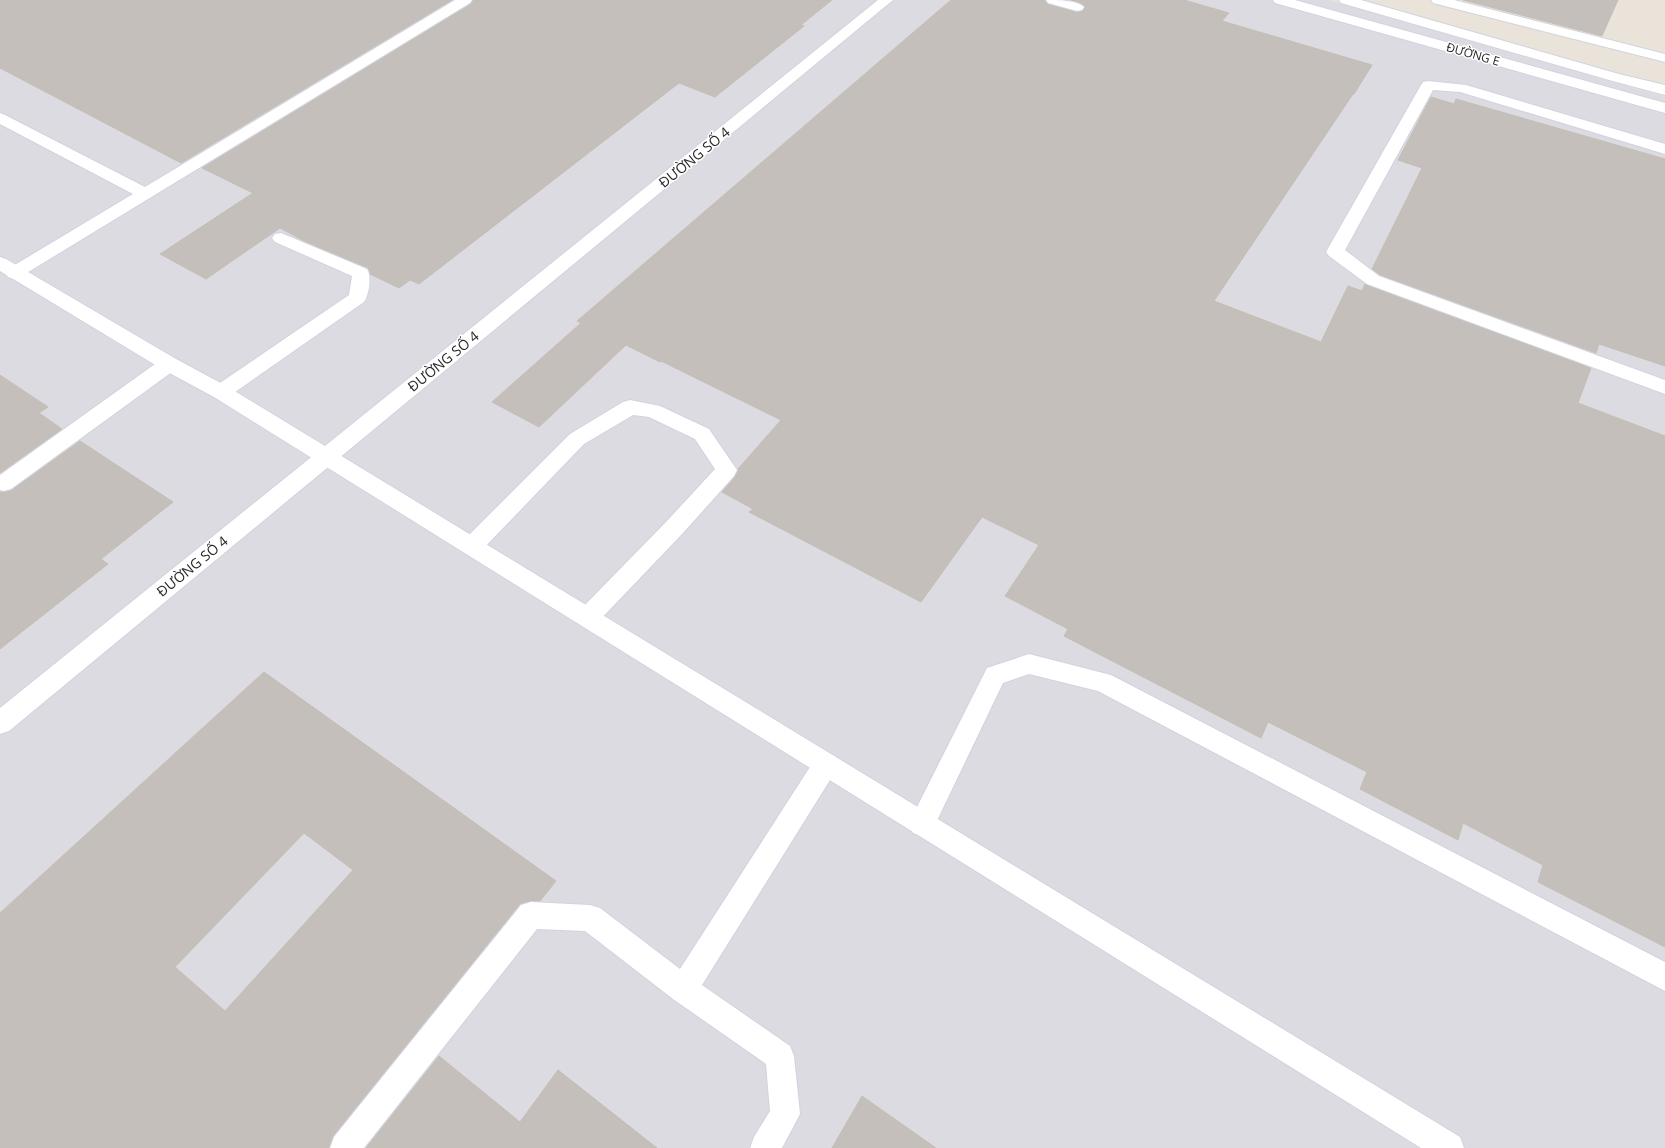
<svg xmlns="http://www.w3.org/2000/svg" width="1665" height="1148" font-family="'Open Sans',sans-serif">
<rect width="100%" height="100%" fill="#e9e3da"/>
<polygon fill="#dddbe2" points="0,0 1328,0 1665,97 1665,1148 0,1148"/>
<g fill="#c4bfba" stroke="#c4beb4" fill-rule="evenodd">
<polygon points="0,0 452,0 181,163 0,68"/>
<polygon points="473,0 832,0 801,25 804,26 715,97 679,83 419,284 410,280 399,288 370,274 368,268 310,244 280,228 206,279 160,254 253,193 202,168 471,4"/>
<polygon points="951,0 1045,0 1048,4 1077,12 1083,11 1085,7 1081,3 1071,0 1184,0 1229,13 1222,21 1372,65 1354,94 1353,94 1214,301 1321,342 1348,286 1362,291 1365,284 1591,368 1578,403 1665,436 1665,947 1538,882 1543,865 1463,823 1458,840 1360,789 1367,772 1268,722 1261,738 1064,636 1068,629 1005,596 1039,545 982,517 921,602 749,512 753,509 722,492 735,477 738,469 781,420 661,361 660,362 626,345 539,427 492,402 581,323 577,321"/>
<polygon points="1463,0 1618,0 1602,36"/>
<polygon points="1431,97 1454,104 1456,99 1665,159 1665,366 1599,344 1596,353 1380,275 1372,269 1422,168 1398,160"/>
<polygon points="0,375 48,407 39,413 62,429 0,473"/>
<polygon points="80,441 173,502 101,559 108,564 0,649 0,492 4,492 12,490"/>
<path d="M264,672L556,881L540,901H531L520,904L333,1136L329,1148H0V913ZM304,833L353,870L225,1011L175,967Z"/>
<polygon points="439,1056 520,1122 558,1070 657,1148 366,1148"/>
<polygon points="862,1096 936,1148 832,1148"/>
</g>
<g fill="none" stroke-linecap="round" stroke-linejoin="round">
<g stroke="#d0d3e0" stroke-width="2">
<g id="lane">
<polygon points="455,0 472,0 470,3 20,277 14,279 8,277 5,273 8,269 133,194 0,124 0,113 5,115 145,187"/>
<polygon points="878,0 893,0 9,731 0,734 0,708"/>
<path d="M1046,0C1057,0 1077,0 1084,7L1082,10L1077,11L1048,3Z"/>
<polygon points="1273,0 1295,0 1665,103 1665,113 1275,3"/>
<polygon points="1431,0 1454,0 1665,54 1665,62 1433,3"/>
<polygon points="1428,81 1466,85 1665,144 1665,154 1460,92 1433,90 1345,250 1379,276 1665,380 1665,394 1367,284 1329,256 1326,252 1421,85 1423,82"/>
<path d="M281,233L367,269C372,276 369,295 364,302L228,397L221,399L214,397L211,392L214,387L349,295L352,276L275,242L272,238L275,234Z"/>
<polygon points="169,357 176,359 178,364 176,369 11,489 4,491 0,490 0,475 162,359"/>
<polygon points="630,400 660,406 709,429 737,470 734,476 683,533 596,624 588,627 580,624 577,617 580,610 667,521 715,469 695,439 649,417 633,415 584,444 480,552 472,555 464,552 461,546 464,540 570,434 623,402"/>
<polygon points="1029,654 1111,675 1665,962 1665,991 1098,691 1029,674 1003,683 931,833 922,836 913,833 909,824 913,815 987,668"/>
<polygon points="826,753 835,756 838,764 835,772 702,985 790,1046 794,1056 800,1114 782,1148 750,1148 754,1137 770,1111 766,1064 673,999 585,931 537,929 364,1148 330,1148 334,1137 521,905 531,902 590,905 600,908 680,969 817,756"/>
</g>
</g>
<g stroke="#d0d3e0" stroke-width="2">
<g id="street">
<polygon points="1339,0 1361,0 1619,74 1665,85 1665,95 1609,80 1341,3"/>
<polygon points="0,257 6,259 176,359 228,387 1460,1137 1464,1148 1421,1148 214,397 162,369 0,271"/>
</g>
</g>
<use href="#lane" fill="#fff" fill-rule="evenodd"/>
<use href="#street" fill="#fff" fill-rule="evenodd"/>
</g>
<g text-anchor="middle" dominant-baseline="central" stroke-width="3" stroke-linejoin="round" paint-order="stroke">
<g font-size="12" fill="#282828" stroke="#fff">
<text transform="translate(1473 54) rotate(16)">ĐƯỜNG E</text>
</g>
<g font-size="14" fill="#282828" stroke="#fff">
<text transform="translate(694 157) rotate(-39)">ĐƯỜNG SỐ 4</text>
<text transform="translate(443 361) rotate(-39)">ĐƯỜNG SỐ 4</text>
<text transform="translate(192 566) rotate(-39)">ĐƯỜNG SỐ 4</text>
</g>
</g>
</svg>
